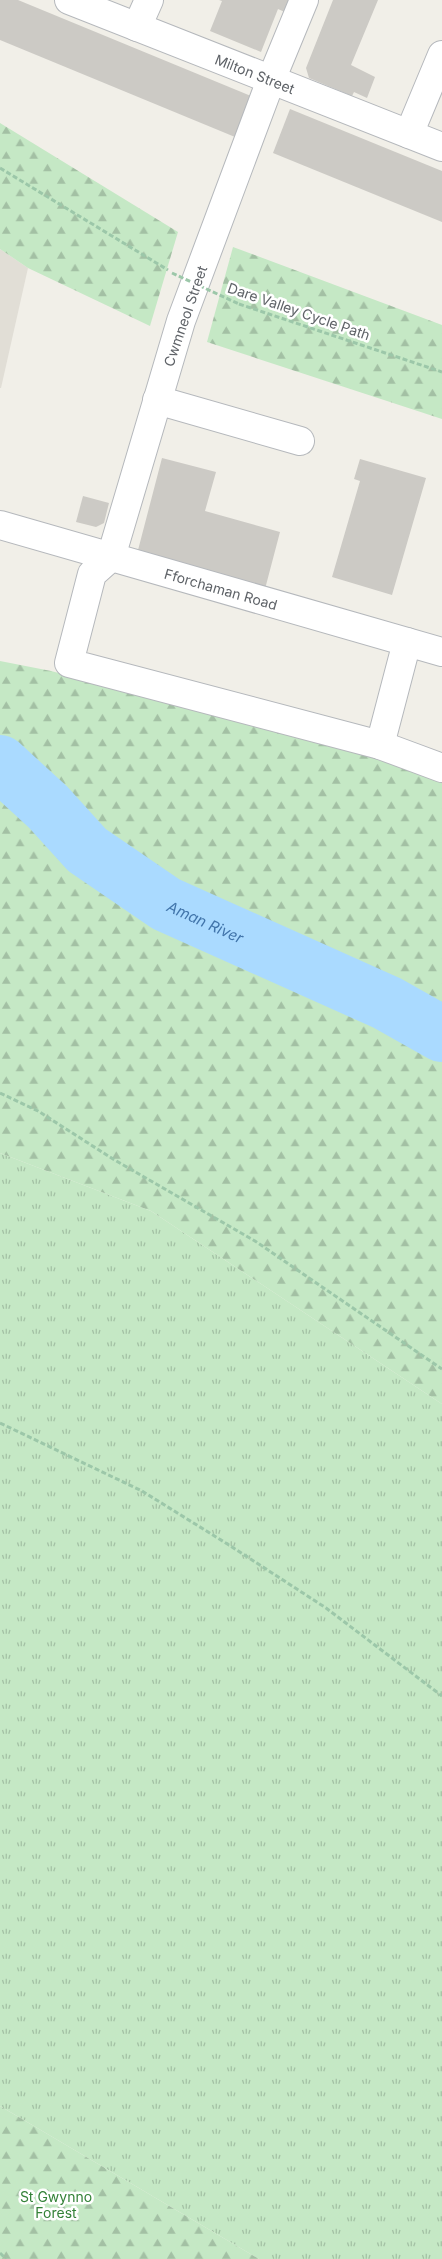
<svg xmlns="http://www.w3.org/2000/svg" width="442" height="2259" font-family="Inter,sans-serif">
<defs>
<pattern id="grass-tufts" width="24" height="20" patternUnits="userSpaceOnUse" patternTransform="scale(1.25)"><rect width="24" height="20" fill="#c5e8c5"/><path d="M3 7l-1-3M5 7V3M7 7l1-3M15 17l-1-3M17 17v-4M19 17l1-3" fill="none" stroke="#a3c0a4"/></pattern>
<pattern id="forest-firs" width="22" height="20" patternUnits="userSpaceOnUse" patternTransform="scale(1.25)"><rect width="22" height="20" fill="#c5e8c5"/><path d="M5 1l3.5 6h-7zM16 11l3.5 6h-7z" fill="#a3c0a4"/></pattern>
</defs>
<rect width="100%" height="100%" fill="#f1efe8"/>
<polygon fill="#e1ded6" points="0,249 28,268 1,388 0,388"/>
<polygon fill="url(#grass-tufts)" points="0,1153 151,1211 442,1404 442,2259 259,2259 0,2106"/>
<g fill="url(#forest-firs)">
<polygon points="0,123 178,232 150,326 28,268 0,249"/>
<polygon points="233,247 442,325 442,419 207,342"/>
<polygon points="0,661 51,671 374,756 442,782 442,1404 151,1211 0,1153"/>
<polygon points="0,2106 259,2259 0,2259"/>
</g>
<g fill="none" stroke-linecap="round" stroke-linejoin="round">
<path stroke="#aadaff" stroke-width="56" id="s1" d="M0,763L48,807L87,850L166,904L387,1003L442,1034"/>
</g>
<g fill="#cccac5">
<polygon points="0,0 18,0 251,96 235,137 0,40"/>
<polygon points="219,0 292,0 287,13 278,9 261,52 210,31 222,1"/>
<polygon points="333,0 378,0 351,65 375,77 367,98 354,92 352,96 309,78 306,68"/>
<polygon points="290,109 442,171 442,222 273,153"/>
<polygon points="162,458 216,472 205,511 280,532 265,589 137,554"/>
<polygon points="360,459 426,478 392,595 332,577 360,481 354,479"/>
<polygon points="83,496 109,503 104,523 96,527 76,522"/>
</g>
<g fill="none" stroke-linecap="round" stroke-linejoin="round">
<g stroke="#b5b8bc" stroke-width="30">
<g id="minor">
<path id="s2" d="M69,0L442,147"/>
<polyline points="304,0 271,80 181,321 111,557 92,574 69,663 380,745 442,768"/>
<polyline points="137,27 149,0"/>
<polyline points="409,134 442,55"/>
<polyline points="157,400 300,441"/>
<path id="s3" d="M0,525L442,652"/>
<polyline points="380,745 407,642"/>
</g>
</g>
<g stroke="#9cc7a9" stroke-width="3" stroke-dasharray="5 2.5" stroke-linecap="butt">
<polyline points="0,168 168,270"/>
<polyline points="239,304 442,372"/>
<polyline points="0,1093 38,1111 113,1159 255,1241 442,1369"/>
<polyline points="0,1423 142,1491 229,1545 326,1608 442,1696"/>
<polyline points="0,2253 6,2259"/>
</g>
<use href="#minor" stroke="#fff" stroke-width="28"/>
<polyline stroke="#9cc7a9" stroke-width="3" stroke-dasharray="5 2.5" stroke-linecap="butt" points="172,273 239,304"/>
</g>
<g text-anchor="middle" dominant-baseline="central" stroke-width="5" stroke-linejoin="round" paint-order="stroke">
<g font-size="14" fill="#5f6368" stroke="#fff">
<text stroke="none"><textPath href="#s2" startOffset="200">Milton Street</textPath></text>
<text transform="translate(299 311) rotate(19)">Dare Valley Cycle Path</text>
<text transform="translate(185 316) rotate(-71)">Cwmneol Street</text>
<text stroke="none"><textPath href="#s3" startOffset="230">Fforchaman Road</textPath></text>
</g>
<g font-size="14" fill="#348238" stroke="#fff">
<text x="56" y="2196">St Gwynno<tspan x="56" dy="16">Forest</tspan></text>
</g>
<g font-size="15" font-style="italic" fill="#4174aa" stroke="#fff">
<text stroke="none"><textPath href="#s1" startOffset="262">Aman River</textPath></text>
</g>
</g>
</svg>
